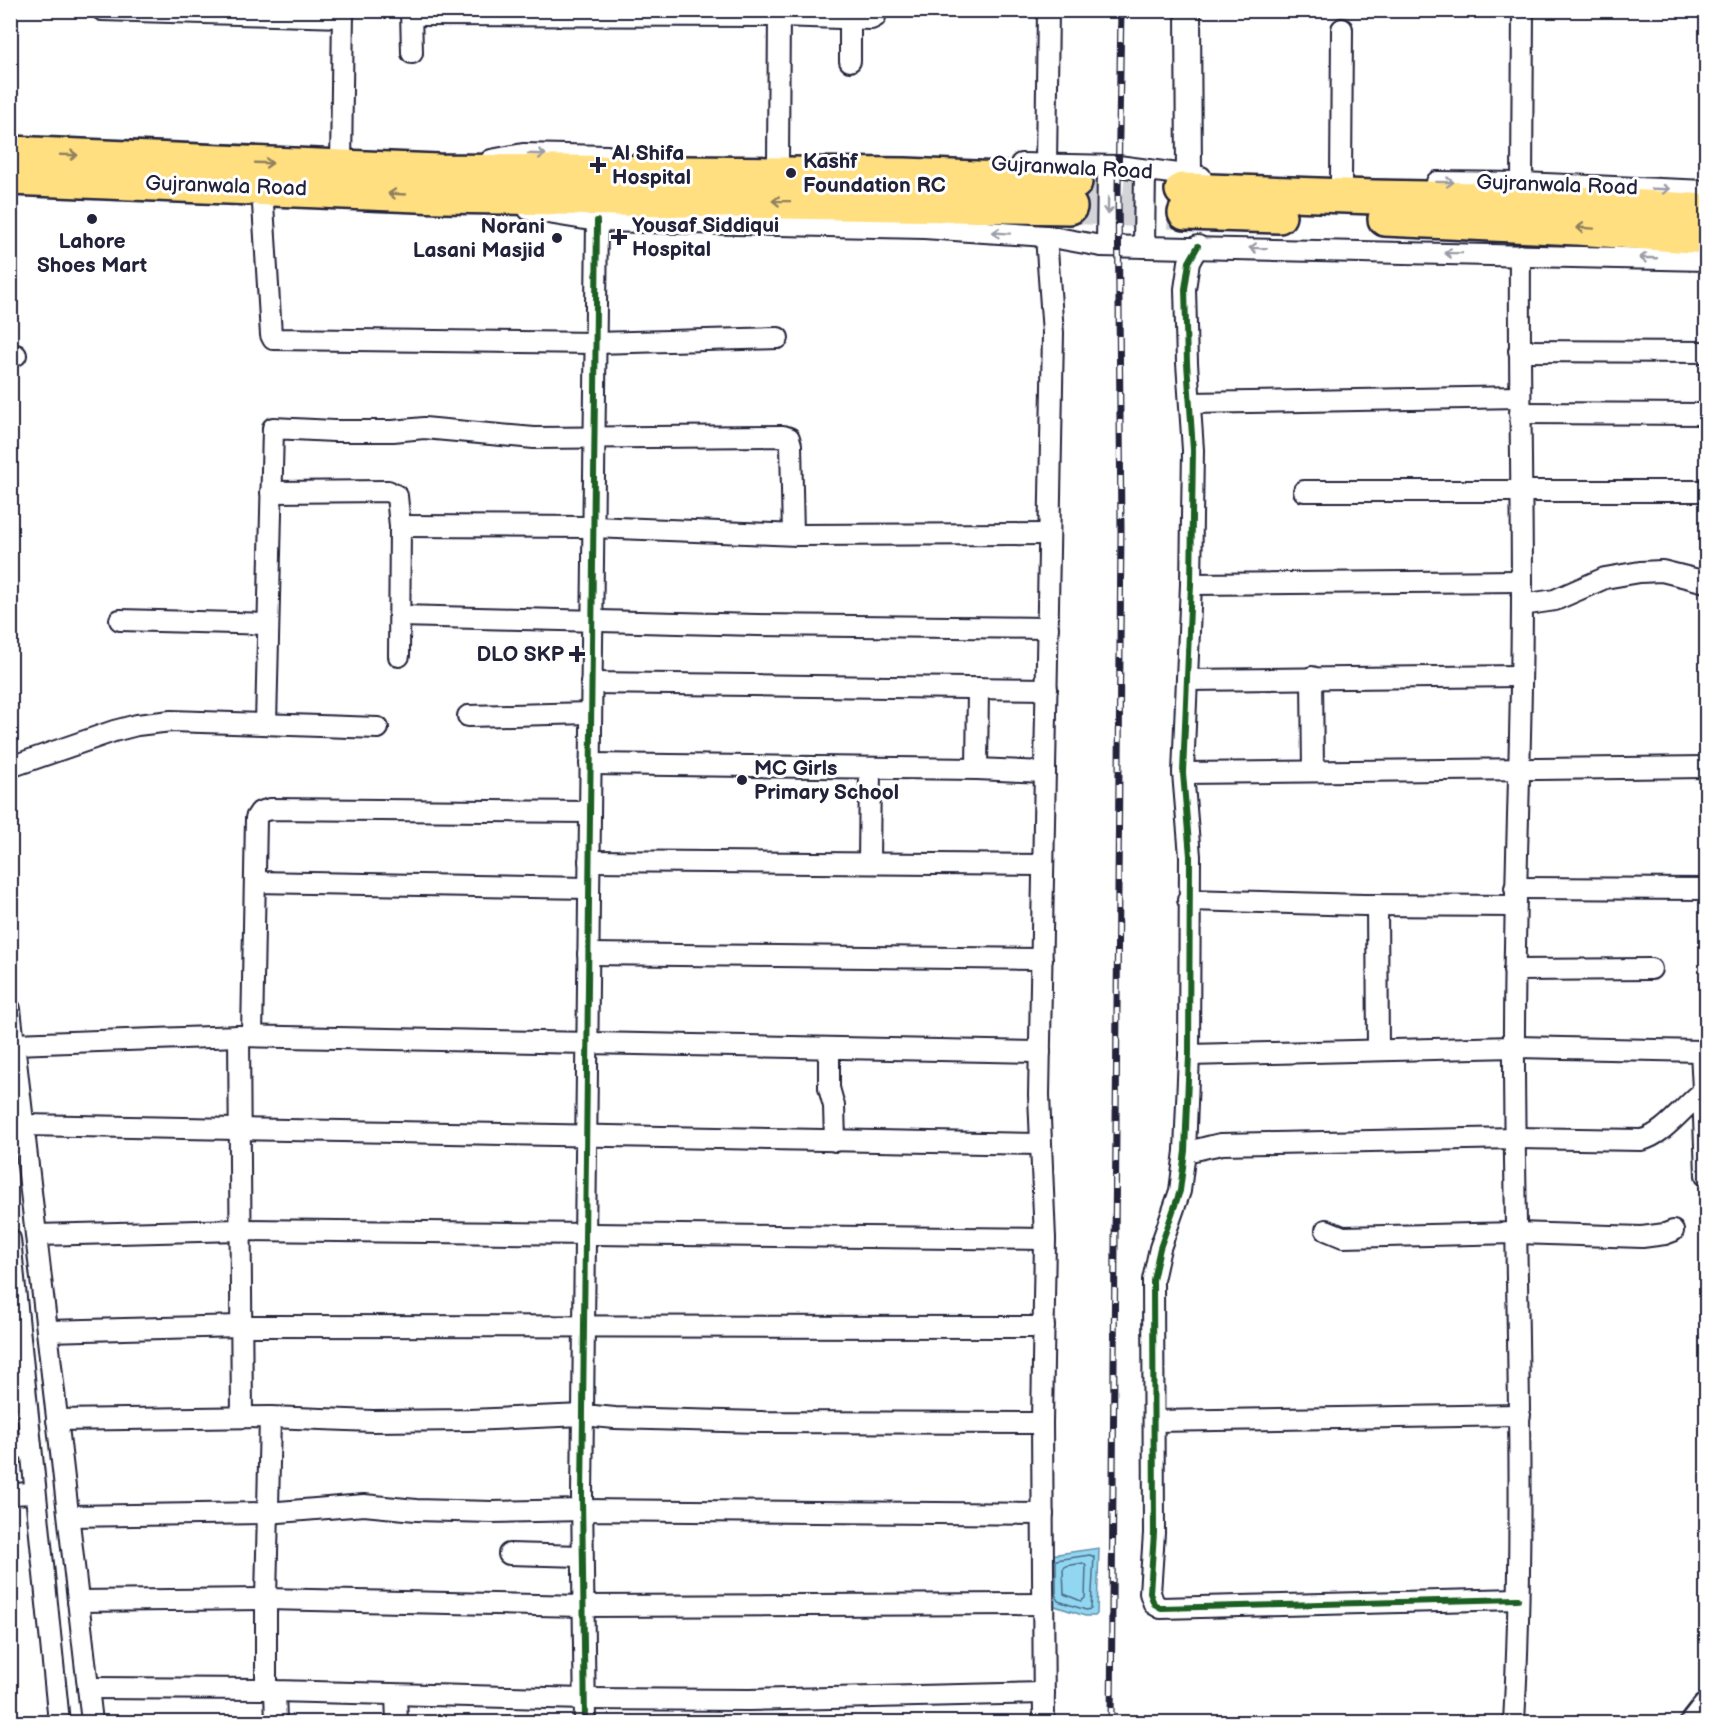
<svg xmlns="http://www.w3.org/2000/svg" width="1717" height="1733" font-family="'Balsamiq Sans',sans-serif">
<rect width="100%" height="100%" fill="#fff"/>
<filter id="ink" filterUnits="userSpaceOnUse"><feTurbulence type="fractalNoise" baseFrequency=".0167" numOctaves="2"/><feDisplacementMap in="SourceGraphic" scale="12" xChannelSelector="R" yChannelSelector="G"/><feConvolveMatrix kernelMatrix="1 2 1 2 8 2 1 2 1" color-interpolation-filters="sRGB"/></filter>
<g filter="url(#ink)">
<polygon fill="#91d7f2" stroke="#658fa9" stroke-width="1.5" points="1099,1548 1097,1614 1095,1616 1085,1616 1055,1606 1051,1603 1051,1555"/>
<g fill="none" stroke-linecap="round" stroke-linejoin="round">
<g stroke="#4e6a84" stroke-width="1.5">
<polygon points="1090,1555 1094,1557 1091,1609 1086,1610 1058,1601 1056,1596 1056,1560"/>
<polygon points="1083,1563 1086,1566 1085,1598 1081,1601 1064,1594 1063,1569 1066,1566"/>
</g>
<g stroke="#d3d3d8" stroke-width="33" stroke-dasharray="33 16" stroke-linecap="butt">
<polyline points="1075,182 1182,190"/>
<polyline points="1070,207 1185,213"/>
</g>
<g stroke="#22223b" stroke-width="24">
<g id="minor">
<polyline points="102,10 343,17"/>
<polyline points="411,10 412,53"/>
<polyline points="411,15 779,16 871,19 875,17 875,10"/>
<polyline points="850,61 850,18"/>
<polyline points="491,160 523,154 607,156"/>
<polyline points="778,162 779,10"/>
<polyline points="1021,164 1118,166 1201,177"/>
<polyline points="1046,164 1048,10"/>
<polyline points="341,166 343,10"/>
<polyline points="1341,181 1342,29"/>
<polyline points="1437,182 1522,183 1706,191"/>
<polyline points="1522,183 1523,10"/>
<polyline points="262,188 271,335 273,339 595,343 778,338"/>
<polyline points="529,210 597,221 924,228 1046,236 1101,246 1706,260"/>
<polyline points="1107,246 1108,166"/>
<polyline points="1198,246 1189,262 1185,289 1187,363 1193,450 1191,584 1183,773 1190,856 1189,1055 1185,1151 1180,1191 1160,1248 1153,1280 1154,1533 1150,1593 1154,1604 1161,1608 1518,1599"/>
<polyline points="1144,247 1145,170"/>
<polyline points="1519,351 1706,352"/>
<polyline points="10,354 16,355"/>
<polyline points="1191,403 1520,397"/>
<polyline points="1520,413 1706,414"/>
<polyline points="1304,491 1706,491"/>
<polyline points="271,492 388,491 397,496 400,526 399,656"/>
<polyline points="400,526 592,527 797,535 1049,534"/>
<polyline points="1191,584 1522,581"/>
<polyline points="1522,605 1555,600 1605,578 1640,572 1662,571 1706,582"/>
<polyline points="400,616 757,625 1048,628"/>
<polyline points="120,620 268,624"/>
<polyline points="1312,677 1313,771"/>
<polyline points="1187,680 1520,676"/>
<polyline points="591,683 1047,689"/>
<polyline points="468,716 591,713"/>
<polyline points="266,724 273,428 334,431 393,431 424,428 534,438 783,436 789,438 791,445 793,534"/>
<polyline points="590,764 977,769 1045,772"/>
<polyline points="10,767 114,731 137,725 171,721 378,728"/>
<polyline points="977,769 978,688"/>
<polyline points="1183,773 1706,767"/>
<polyline points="589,861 1043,865"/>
<polyline points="869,863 870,768"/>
<polyline points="255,882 589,888"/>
<polyline points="1515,888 1706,889"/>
<polyline points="1188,900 1364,905 1515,906"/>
<polyline points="1377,905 1378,1050"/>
<polyline points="588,954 1042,959"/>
<polyline points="1514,970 1651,969"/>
<polyline points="10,1009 92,1722"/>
<polyline points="239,1036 242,1417"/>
<polyline points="252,1036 256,818 260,812 270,809 589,812"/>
<polyline points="14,1044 239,1036 1040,1052"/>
<polyline points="829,1048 829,1088 834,1106 835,1141"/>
<polyline points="1189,1055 1514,1047 1701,1051 1706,1049"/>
<polyline points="1703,1090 1706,1175"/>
<polyline points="24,1125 1040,1144"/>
<path d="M1185,1151C1198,1151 1208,1146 1222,1144L1515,1138L1641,1140C1662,1136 1683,1108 1700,1094L1703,1090L1701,1051"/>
<polyline points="1326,1230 1343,1237 1516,1233 1642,1237 1665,1234 1673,1231"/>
<polyline points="36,1235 240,1230 1045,1239"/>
<polyline points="10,1239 59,1722"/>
<polyline points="47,1331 241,1326 1044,1327"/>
<polyline points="57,1420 270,1417 373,1421 469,1420 583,1415 615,1418 760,1422 1042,1423"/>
<polyline points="1154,1421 1520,1415"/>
<polyline points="10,1448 31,1447"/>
<polyline points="10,1494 34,1493"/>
<polyline points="69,1516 267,1513 364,1505 416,1510 492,1512 582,1510 1043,1514"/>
<polyline points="509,1554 582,1556"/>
<polyline points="78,1601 266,1599 583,1606 1043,1604"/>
<polyline points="88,1688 266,1689 275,1691 584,1699 749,1700 1044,1693"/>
<polyline points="266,1689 266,1599 270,1417"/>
<polyline points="275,1691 276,1722"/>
<polyline points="396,1695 397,1722"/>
<polyline points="585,1722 582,1496 597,221"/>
<polyline points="1044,1722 1042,1423 1045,1239 1039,1095 1053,333 1046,236"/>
<path d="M1514,1722C1526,1504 1515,1285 1514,1066C1513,909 1522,751 1522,594C1522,481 1519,368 1520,255"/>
</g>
</g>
<g stroke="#22223b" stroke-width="28">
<polyline id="tertiary" points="1188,10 1189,177"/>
</g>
<g stroke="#22223b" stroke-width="32">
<polyline id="secondary" points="1695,1722 1706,1708"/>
</g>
<g stroke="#22223b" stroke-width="38">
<g id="trunk">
<polyline points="10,153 438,171 905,175 1075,182"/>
<polyline points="10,178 441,196 1070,207"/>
<polyline points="1182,190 1374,197 1533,200 1706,211"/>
<polyline points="1185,213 1279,216"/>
<polyline points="1385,219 1576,228 1706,237"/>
</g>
</g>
<use href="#minor" stroke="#fff" stroke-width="20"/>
<use href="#tertiary" stroke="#fff" stroke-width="24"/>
<use href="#secondary" stroke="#fff" stroke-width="27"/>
<use href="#trunk" stroke="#ffdf80" stroke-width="33"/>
<g stroke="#22223b" stroke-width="7">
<polyline id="rail" points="1111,1722 1121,529 1118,190 1121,10"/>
</g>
<use href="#rail" stroke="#fff" stroke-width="4.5" stroke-dasharray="14" stroke-linecap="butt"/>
<g stroke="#fff" stroke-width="10">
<g id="cycleway">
<polyline points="1198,246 1189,262 1185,289 1187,363 1193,450 1191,584 1183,773 1190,856 1189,1055 1185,1151 1180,1191 1160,1248 1153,1280 1154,1533 1150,1593 1154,1604 1161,1608 1518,1599"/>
<polyline points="585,1722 582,1496 597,221"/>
</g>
</g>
<use href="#cycleway" stroke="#1b5e20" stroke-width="6"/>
</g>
<defs><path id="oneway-shaft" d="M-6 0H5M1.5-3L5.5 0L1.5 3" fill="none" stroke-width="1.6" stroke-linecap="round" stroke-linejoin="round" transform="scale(1.5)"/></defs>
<g stroke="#9c9ca7">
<use href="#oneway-shaft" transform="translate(537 154) rotate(2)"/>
<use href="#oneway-shaft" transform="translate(1445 182) rotate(1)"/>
<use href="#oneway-shaft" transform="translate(1661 189) rotate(2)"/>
<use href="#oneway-shaft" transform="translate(1108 206) rotate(91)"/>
<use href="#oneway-shaft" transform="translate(1001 233) rotate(-176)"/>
<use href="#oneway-shaft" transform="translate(1258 248) rotate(-179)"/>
<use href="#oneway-shaft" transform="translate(1453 253) rotate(-179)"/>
<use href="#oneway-shaft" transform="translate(1648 258) rotate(-178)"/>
</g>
<g stroke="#90805e">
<use href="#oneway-shaft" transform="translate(69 155) rotate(2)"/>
<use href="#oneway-shaft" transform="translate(264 163) rotate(2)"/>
<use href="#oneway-shaft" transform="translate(397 194) rotate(-177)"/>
<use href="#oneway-shaft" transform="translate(781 201) rotate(-179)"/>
<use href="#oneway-shaft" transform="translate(1585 228) rotate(-176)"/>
</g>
</g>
<g fill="#22223b" stroke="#fff" stroke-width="2">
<path d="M595 156h6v6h6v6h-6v6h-6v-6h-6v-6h6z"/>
<circle cx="791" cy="173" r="6"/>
<circle cx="92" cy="219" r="6"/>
<path d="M616 228h6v6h6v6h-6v6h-6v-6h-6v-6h6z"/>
<circle cx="557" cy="238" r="6"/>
<path d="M574 645h6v6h6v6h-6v6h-6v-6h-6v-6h6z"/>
<circle cx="742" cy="780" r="6"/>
</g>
<g text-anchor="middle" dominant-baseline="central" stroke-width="6" stroke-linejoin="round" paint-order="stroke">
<g font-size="21" font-weight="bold" fill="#22223b" stroke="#fff" text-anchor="start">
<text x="612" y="153">Al Shifa<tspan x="612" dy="24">Hospital</tspan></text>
<text x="803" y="161">Kashf<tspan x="803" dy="24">Foundation RC</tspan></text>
<text x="632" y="225">Yousaf Siddiqui<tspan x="632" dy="24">Hospital</tspan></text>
<text x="545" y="226" text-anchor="end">Norani<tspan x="545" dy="24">Lasani Masjid</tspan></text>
<text x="92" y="241" text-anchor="middle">Lahore<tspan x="92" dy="24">Shoes Mart</tspan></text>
<text x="564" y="654" text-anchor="end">DLO SKP</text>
<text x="754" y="768">MC Girls<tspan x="754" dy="24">Primary School</tspan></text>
</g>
<g font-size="21" fill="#22223b" stroke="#fff">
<text transform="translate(1072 168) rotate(3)">Gujranwala Road</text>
<text transform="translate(1557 185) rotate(2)">Gujranwala Road</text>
<text transform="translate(226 186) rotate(2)">Gujranwala Road</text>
</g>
</g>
<rect width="1717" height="1733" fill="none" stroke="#fff" stroke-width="36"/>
<rect x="18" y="18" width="1681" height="1697" fill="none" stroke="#22223b" stroke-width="2" filter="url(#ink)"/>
</svg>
